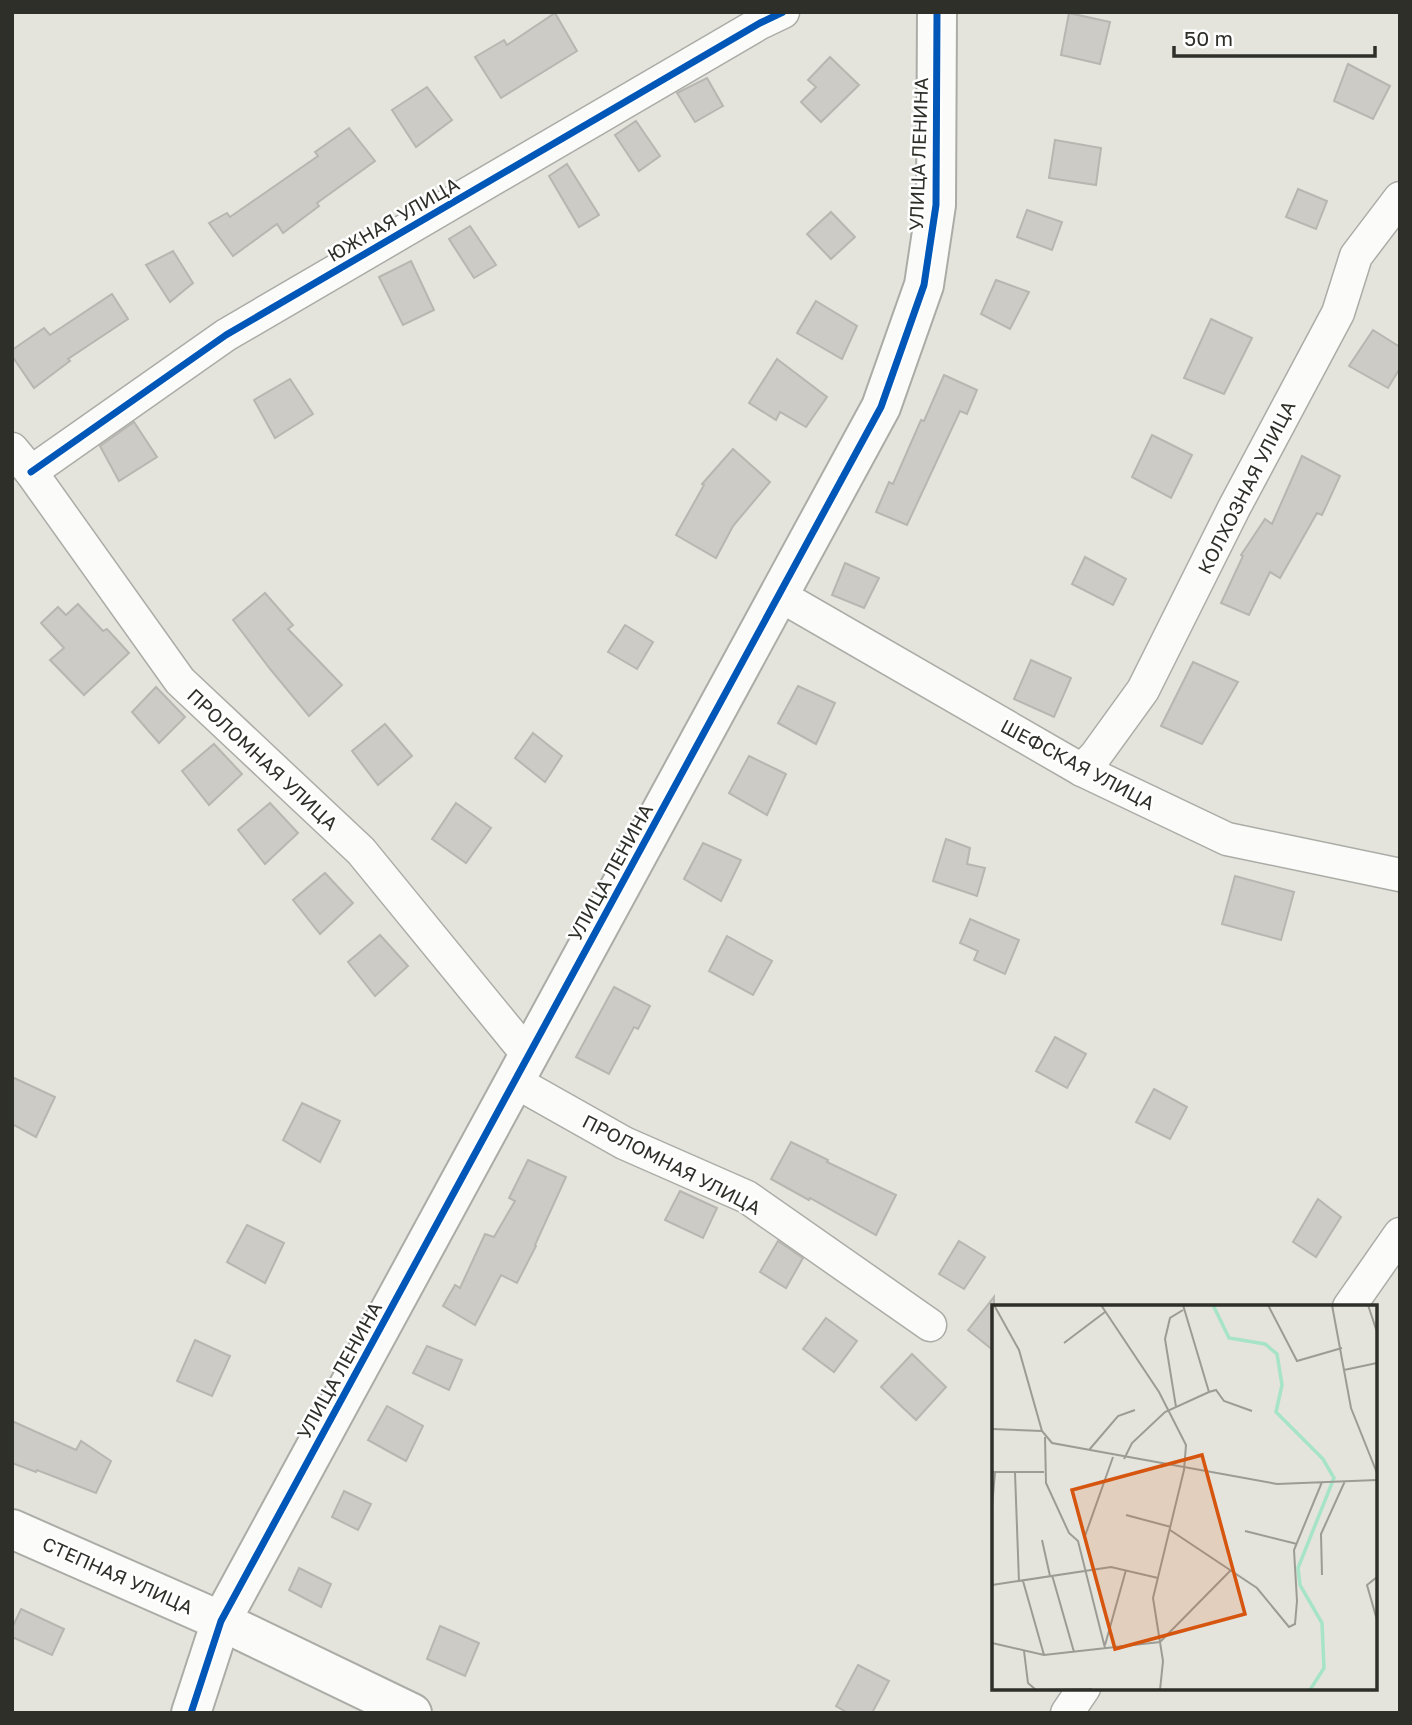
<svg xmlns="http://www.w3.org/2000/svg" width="1412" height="1725" font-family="'Golos Text',sans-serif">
<rect width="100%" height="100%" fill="#e4e4dd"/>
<g fill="#cdcbc6" stroke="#b7b6b0" stroke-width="2">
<polygon points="555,13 577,51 501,98 475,57 504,40 507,45"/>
<polygon points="1069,13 1110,22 1100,64 1061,55"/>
<polygon points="830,57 859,85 821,122 801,102 816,87 808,80"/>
<polygon points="1348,64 1390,86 1373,119 1334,101"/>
<polygon points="707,78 723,106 695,122 677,93"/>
<polygon points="427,87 452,120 416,147 392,110"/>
<polygon points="636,121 660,156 639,171 615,135"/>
<polygon points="349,128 375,161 317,203 319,206 283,233 277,224 233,256 209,223 227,213 230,217 318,156 315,152"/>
<polygon points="1055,140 1101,148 1096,185 1049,178"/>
<polygon points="567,164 599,215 579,227 549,176"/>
<polygon points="1298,189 1327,201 1316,229 1286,217"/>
<polygon points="1027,210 1062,222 1052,250 1017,237"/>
<polygon points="831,212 855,237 831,259 807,234"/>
<polygon points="470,226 496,265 474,278 449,239"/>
<polygon points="173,251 193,283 170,302 146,265"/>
<polygon points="411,261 434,310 403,325 379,277"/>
<polygon points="996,280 1029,292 1010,329 981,314"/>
<polygon points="112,294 128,319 68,359 70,361 34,388 12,356 12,350 44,328 50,335"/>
<polygon points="816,301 857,326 842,359 797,333"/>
<polygon points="1211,319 1252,338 1224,394 1184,378"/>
<polygon points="1373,330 1400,347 1400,368 1388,388 1349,366"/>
<polygon points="777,359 827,397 806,427 780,412 776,420 749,403"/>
<polygon points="944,375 977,390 967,414 960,411 907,525 876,512 889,482 893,484 921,420 924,421"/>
<polygon points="290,379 313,414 275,438 254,400"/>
<polygon points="134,422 157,457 119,481 100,446"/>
<polygon points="1152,435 1192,455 1171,498 1132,477"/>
<polygon points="733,449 770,482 733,526 716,558 676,535 704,485 702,484"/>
<polygon points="1302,456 1340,476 1322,515 1317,513 1280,578 1270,572 1249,615 1221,603 1243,556 1241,555 1265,519 1272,524"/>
<polygon points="1085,557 1126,579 1113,605 1072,584"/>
<polygon points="845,563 879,578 864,608 832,595"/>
<polygon points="265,593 293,625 288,629 342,685 309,716 270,669 233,620"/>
<polygon points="78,604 103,631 107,629 129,653 84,695 50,660 64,648 41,623 58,607 66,615"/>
<polygon points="625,625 653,642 637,669 608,652"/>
<polygon points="1031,660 1071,678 1054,717 1014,699"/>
<polygon points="1193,662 1238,682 1202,744 1161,726"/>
<polygon points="798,686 835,703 816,744 778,723"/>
<polygon points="156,687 185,717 159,743 132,712"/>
<polygon points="385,724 412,756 378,785 352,751"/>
<polygon points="533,733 562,756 545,782 515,758"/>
<polygon points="214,744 242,774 209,805 182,771"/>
<polygon points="749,756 786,774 767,815 729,793"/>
<polygon points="270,803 298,833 265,864 238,830"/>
<polygon points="456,803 491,828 466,863 432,839"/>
<polygon points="946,839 970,848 967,864 985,868 977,896 933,881"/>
<polygon points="703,843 741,860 721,901 684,879"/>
<polygon points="325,873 353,903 320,934 293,900"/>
<polygon points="1235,876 1294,892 1281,940 1222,924"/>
<polygon points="970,919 1019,940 1005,974 974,960 978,951 960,943"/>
<polygon points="380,935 408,966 375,996 348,962"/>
<polygon points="727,936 772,961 753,995 709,971"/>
<polygon points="614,987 650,1006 638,1029 634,1027 609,1074 576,1057"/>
<polygon points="1055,1037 1086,1054 1067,1088 1036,1071"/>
<polygon points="12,1077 55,1097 36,1137 12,1124"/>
<polygon points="1154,1089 1187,1107 1170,1139 1136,1122"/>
<polygon points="302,1103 340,1121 320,1162 283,1140"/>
<polygon points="791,1142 828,1160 827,1162 896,1195 876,1235 810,1198 809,1200 771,1179"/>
<polygon points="528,1160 566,1177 535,1245 536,1246 517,1283 501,1275 475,1325 443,1306 455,1285 460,1288 485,1234 494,1237 515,1201 509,1198"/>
<polygon points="680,1191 717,1208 703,1238 665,1220"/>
<polygon points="1318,1199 1341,1217 1316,1257 1293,1242"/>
<polygon points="247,1225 284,1243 265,1283 227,1262"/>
<polygon points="778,1241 803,1258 786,1288 760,1272"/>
<polygon points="959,1241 985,1257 964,1289 939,1274"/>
<polygon points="994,1297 994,1351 968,1330"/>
<polygon points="826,1318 857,1341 834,1372 803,1349"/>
<polygon points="195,1340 230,1356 212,1396 177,1381"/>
<polygon points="427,1346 462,1360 449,1390 413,1373"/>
<polygon points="912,1354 946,1387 916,1420 881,1387"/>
<polygon points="387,1406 423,1426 406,1461 368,1440"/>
<polygon points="12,1421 76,1450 81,1441 111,1461 96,1493 37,1470 36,1472 12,1463"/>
<polygon points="344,1491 371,1504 358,1530 332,1517"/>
<polygon points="299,1568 331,1584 321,1607 289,1590"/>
<polygon points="21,1609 64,1629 52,1655 12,1637 12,1628"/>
<polygon points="440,1626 479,1643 465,1676 427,1659"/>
<polygon points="858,1665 889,1681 872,1713 848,1713 836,1706"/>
</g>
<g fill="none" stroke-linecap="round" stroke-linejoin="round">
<g stroke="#acaca7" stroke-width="35">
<g id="minor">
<polyline points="12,449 31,472 180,681 361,851 528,1055"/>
<polyline points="31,472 226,335 760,23 783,12"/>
<polyline points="779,595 1082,770 1227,839 1400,875"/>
<polyline points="1082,770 1096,755 1143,690 1234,508 1338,313 1356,256 1400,198"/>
<polyline points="514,1081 624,1143 747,1197 930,1325"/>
<polyline points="1349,1307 1400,1234"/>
<polyline points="1067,1713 1084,1688"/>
</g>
</g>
<g stroke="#acaca7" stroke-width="42">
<polyline id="tertiary" points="191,1713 221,1621 881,407 924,285 936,205 937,12"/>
</g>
<g stroke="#acaca7" stroke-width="42">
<polyline id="secondary" points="12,1529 221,1621 412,1713"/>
</g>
<use href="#minor" stroke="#fbfbfa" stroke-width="32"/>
<use href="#tertiary" stroke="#fbfbfa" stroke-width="38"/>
<use href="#secondary" stroke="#fbfbfa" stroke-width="38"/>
<g stroke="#fff" stroke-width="11">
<g id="cycleway">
<polyline points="31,472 226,335 760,23 783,12"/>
<polyline points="191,1713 221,1621 881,407 924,285 936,205 937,12"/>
</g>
</g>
<use href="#cycleway" stroke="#0057b8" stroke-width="7"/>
</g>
<g text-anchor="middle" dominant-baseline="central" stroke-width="5" stroke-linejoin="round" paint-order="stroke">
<g font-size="19" fill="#2f2f2a" stroke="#fff">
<text transform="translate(918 154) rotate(-88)">УЛИЦА ЛЕНИНА</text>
<text transform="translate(393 219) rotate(-30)">ЮЖНАЯ УЛИЦА</text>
<text transform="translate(1246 487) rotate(-63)">КОЛХОЗНАЯ УЛИЦА</text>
<text transform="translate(263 759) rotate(43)">ПРОЛОМНАЯ УЛИЦА</text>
<text transform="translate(1078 764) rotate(28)">ШЕФСКАЯ УЛИЦА</text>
<text transform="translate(610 872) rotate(-61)">УЛИЦА ЛЕНИНА</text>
<text transform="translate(672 1164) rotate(27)">ПРОЛОМНАЯ УЛИЦА</text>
<text transform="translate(339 1370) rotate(-61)">УЛИЦА ЛЕНИНА</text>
<text transform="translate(118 1575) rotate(24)">СТЕПНАЯ УЛИЦА</text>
</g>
</g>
<g transform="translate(992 1305)">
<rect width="385" height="385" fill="#e4e4dd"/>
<path fill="none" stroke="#a6e3c7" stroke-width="3.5" d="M221,0L237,33L273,39L285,49L290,80L284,107L331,154L342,173L306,263L308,280L330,318L332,363L318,385"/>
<path fill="none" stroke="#9c9c95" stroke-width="2" d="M2,0L27,45L50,126L60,138L285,179L385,175M109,0L167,87L194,140L192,165L161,293L171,356L168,385M191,0L217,87M276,0L305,56L350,43M340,0L359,103L385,168M376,0L385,27M72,38L113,7M352,65L385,58M217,87L224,85L232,96L260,106M184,102L173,34L178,13L191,5M0,124L50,126M53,132L54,178L77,228L86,236L113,343M97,145L126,111L143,105M132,154L140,138L173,107L217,87M0,167H52M23,168L27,277M0,202L3,167M134,210L179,222M178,225L265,283L297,322L303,319L305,296L302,245L330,177M253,226L305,239M93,231L121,152M50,235L58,271M60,270L82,347M330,270L329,229L353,176M385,272L375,280L385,315M31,276L52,350M0,280L119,262L166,273M0,338L52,350L168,337L238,266M113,340L134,265M32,346L36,378L44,385M46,385L100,384"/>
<path fill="#d6550f" fill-opacity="0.15" stroke="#d6550f" stroke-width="3.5" d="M210,150L253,309L123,344L80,185Z"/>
<rect width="385" height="385" fill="none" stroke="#2f2f2a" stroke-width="3.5"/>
</g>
<rect width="1412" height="1725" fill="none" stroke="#2f2f2a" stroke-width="28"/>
<path d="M1174 46v10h201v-10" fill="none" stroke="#2f2f2a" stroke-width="3.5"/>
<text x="1184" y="46" font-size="21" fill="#2f2f2a" stroke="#ffffff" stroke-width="5" paint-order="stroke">50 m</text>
</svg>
